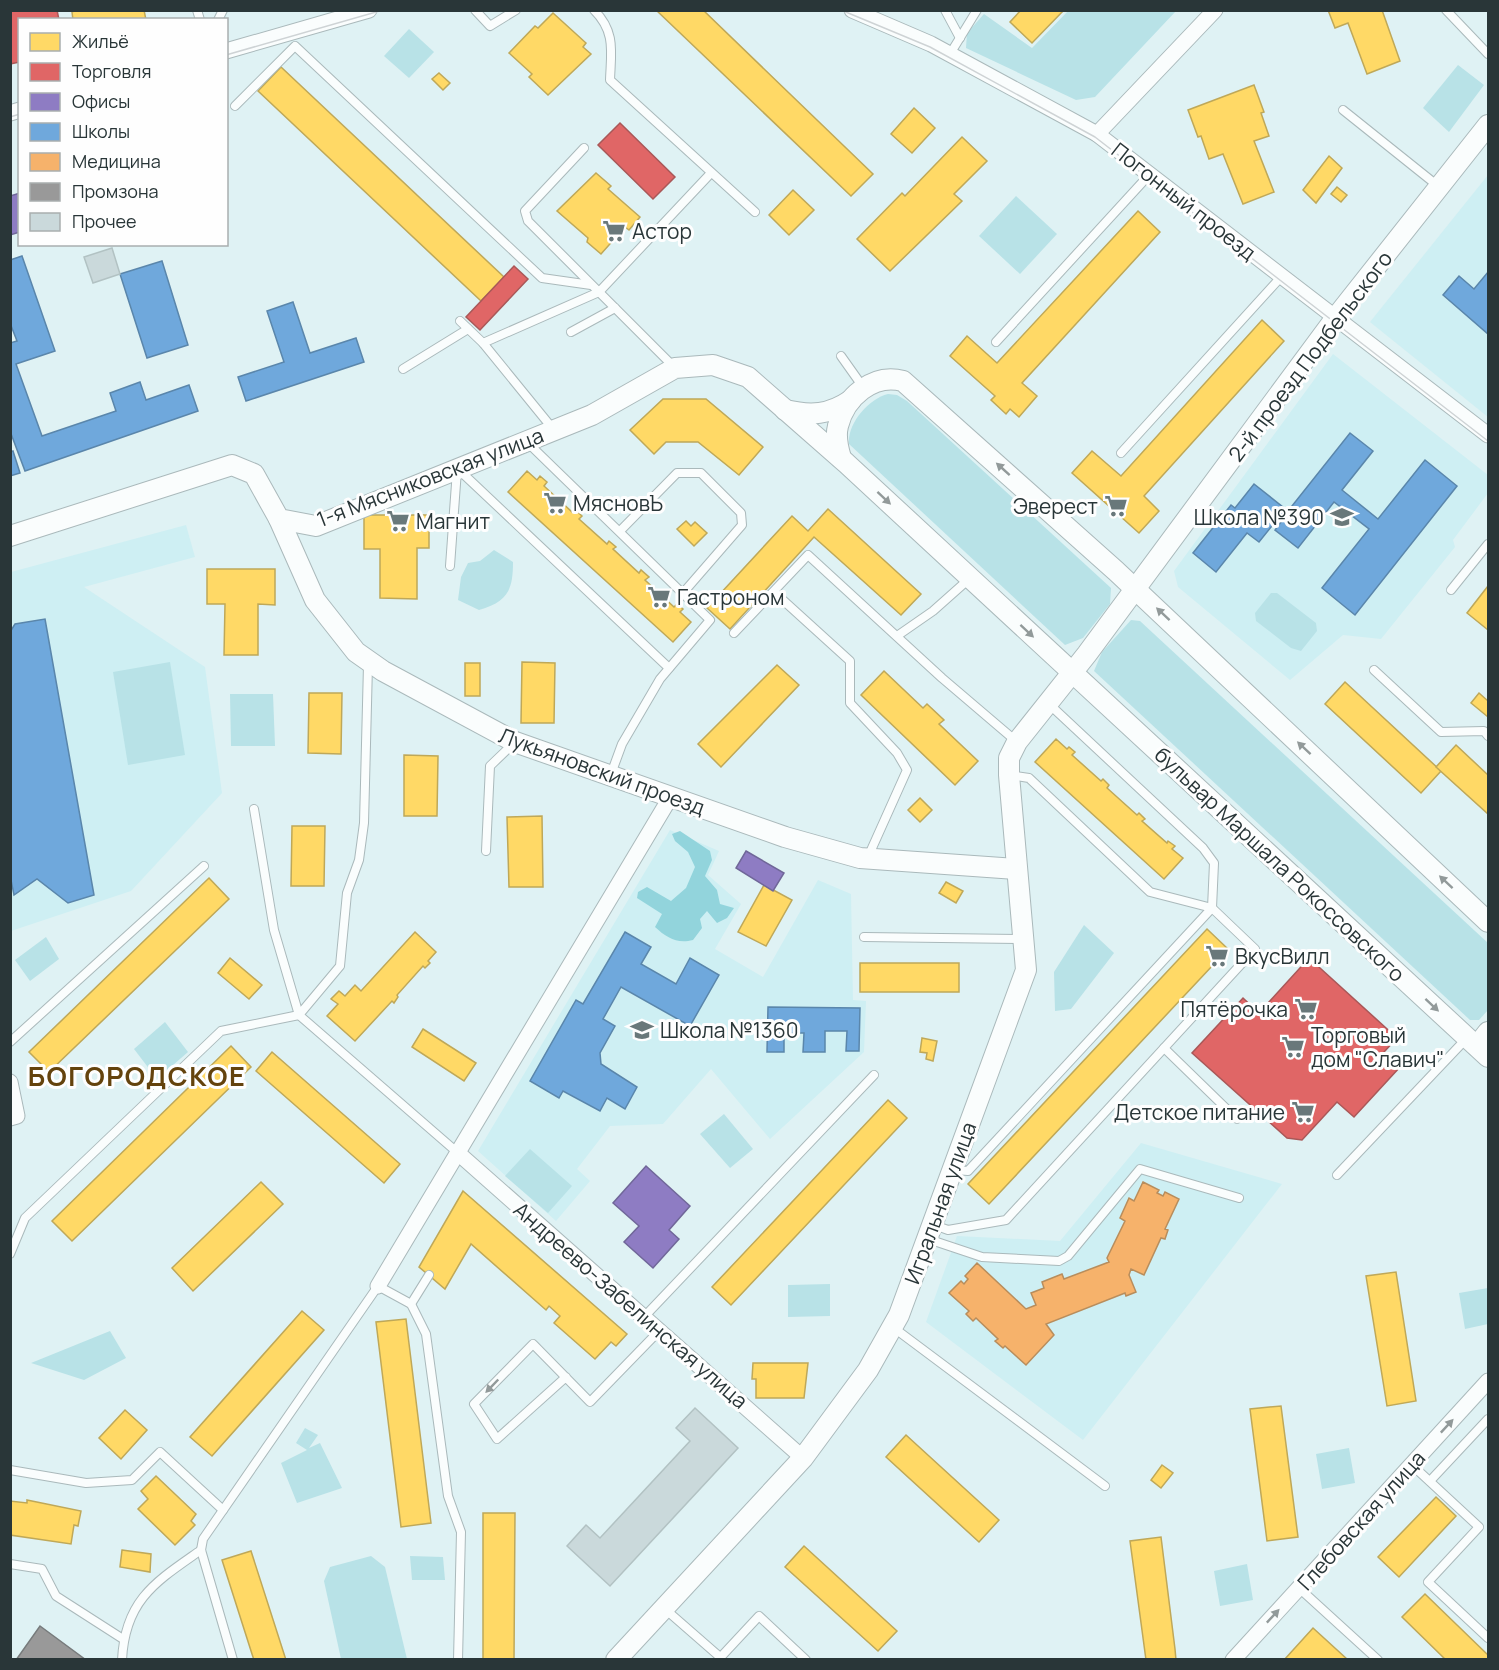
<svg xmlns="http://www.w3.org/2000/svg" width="1499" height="1670" font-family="Manrope,sans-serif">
<rect width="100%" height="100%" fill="#dff2f4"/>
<g fill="#ceeff3">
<polygon points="1488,175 1488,417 1370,322"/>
<polygon points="1333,354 1488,475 1488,493 1453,540 1455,547 1381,639 1343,635 1290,680 1178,587 1174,571"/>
<polygon points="186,525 195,557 84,587 205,667 222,793 131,891 11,931 11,572"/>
<polygon points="670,830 719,851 708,875 741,904 715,949 763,977 818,880 851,894 853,1000 866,1001 864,1052 770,1139 711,1069 663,1124 610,1126 577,1169 590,1181 556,1221 478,1151"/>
<polygon points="1141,1143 1282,1184 1083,1440 926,1322 957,1236 1060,1241"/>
</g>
<g fill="#b8e2e7">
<polygon points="1068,11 1176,11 1095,97 1076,100 966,48 967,33 984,14 1032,48"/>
<polygon points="409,29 434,52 409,78 384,56"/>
<polygon points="1458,65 1484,85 1449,132 1423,108"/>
<polygon points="1016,196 1057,234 1020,274 979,236"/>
<path d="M888,394L897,395L907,401L1111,588L1110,604L1083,638L1065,645L849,444C847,424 868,399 888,394Z"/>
<path d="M494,550L513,562C513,591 507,602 479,610L458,600L461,577L468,563L480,561Z"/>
<polygon points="1271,593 1277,593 1316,623 1317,631 1301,651 1291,648 1256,621 1255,613"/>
<polygon points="1131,620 1140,621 1488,943 1488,1010 1479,1020 1470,1020 1094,671 1102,652"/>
<polygon points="170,662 185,755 128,765 113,672"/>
<polygon points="230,694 273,694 275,746 231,746"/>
<polygon points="1084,925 1114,953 1071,1009 1055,1011 1054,972"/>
<polygon points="46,937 59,959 30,981 15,960"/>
<polygon points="165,1022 188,1052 157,1079 134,1049"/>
<polygon points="724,1114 753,1149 730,1168 700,1134"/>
<polygon points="530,1149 572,1186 548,1213 505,1176"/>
<polygon points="830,1284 830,1316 788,1317 788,1285"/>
<polygon points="1488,1288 1488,1324 1465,1329 1459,1293"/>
<polygon points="110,1331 126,1358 84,1380 31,1363"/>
<polygon points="305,1428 318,1435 309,1448 320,1443 342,1488 297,1503 281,1463 307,1450 296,1443"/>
<polygon points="1349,1448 1355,1483 1322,1489 1316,1454"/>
<polygon points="371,1556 385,1567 407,1659 341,1659 324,1581 330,1567"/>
<polygon points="410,1556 443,1557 445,1580 412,1580"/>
<polygon points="1247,1564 1253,1600 1220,1606 1214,1571"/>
</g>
<path fill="#92d4dc" d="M680,831L710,851L712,860L705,876L717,890L720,904L734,908L727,918L717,923L707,911L700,919L702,928L693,940C677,944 667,938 655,927L662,914L637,898L638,892L647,887L671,901L686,888L695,867L688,852L675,841L672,834Z"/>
<g fill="#ffd966" stroke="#bfa858" stroke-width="1.5">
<polygon points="76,10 144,10 146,20 73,20 72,12"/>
<polygon points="656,10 703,10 873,174 851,196"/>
<polygon points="1021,10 1064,10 1032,43 1010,22"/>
<polygon points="1328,10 1382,10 1400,61 1367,74 1348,23 1335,28"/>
<polygon points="553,13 586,43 583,47 591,54 548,95 529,77 532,74 509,53 535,26 538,28"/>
<polygon points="281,67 504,277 481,301 258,91"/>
<polygon points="439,73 450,83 443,90 432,79"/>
<polygon points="1254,85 1264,112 1261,113 1269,136 1254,141 1274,192 1243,204 1223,154 1209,159 1201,136 1198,137 1188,110"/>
<polygon points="914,108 935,128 912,153 891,134"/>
<polygon points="962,137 987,161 954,194 962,201 890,271 857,239 902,193 905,196"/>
<polygon points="1329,156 1342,168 1316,203 1303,190"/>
<polygon points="596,173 611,186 608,189 640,217 629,230 625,227 601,254 587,242 588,238 557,211"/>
<polygon points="1337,187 1347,195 1341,202 1331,194"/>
<polygon points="793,190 814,210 789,235 769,215"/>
<polygon points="1138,211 1160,232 1022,383 1037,396 1019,417 1010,409 1006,414 991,400 995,396 950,356 967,336 997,363"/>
<polygon points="1262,320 1284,341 1144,496 1159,511 1139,533 1072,473 1092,451 1121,476"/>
<polygon points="663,399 706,399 763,447 739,475 698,442 666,442 654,454 630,430"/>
<polygon points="527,471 537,480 540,476 547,482 544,486 572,512 574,509 582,516 579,519 607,544 609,541 616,547 613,549 639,573 641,570 649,577 645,580 674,607 677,604 683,609 680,612 691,622 673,642 508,492"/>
<polygon points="828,509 921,594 901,615 814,537 730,629 707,608 792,516 808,531"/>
<polygon points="364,515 429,515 429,548 417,548 417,599 380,598 380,549 364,549"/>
<polygon points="686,521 691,526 695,522 707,533 694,546 677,529"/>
<polygon points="207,569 275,569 275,605 258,604 258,655 224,655 225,604 207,604"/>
<polygon points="1488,586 1488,630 1467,613"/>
<polygon points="522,662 555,663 554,723 521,723"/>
<rect x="465" y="663" width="15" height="33"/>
<polygon points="777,665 799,685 721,767 698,744"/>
<polygon points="884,671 923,708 927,704 944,720 939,724 978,761 955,785 861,695"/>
<polygon points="1345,682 1441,771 1421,793 1325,704"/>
<polygon points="309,693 342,693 341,754 308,753"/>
<polygon points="1479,693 1488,701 1488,717 1471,703"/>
<polygon points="1056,739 1067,749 1069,747 1075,752 1072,755 1101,781 1103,779 1109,785 1107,788 1137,815 1139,813 1145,819 1142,821 1167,843 1168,841 1175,846 1172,849 1183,858 1164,879 1035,762"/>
<polygon points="1456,745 1488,775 1488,814 1436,767"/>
<polygon points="404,755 438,756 437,816 404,816"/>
<polygon points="920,798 932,810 920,822 908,810"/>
<polygon points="542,816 543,887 509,887 507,817"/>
<polygon points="292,826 325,826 324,886 291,886"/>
<polygon points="209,878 229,899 49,1072 29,1052"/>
<polygon points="946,882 963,891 956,903 939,893"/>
<polygon points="764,885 792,900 766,946 738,932"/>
<polygon points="1207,929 1228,949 989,1204 968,1184"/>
<polygon points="415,932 436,952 428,961 430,963 425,968 423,966 397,995 398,997 394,1003 392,1001 355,1041 327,1016 338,1004 331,999 339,991 345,996 355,985 361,991"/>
<polygon points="230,958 262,985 249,999 218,973"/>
<rect x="860" y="963" width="99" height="29"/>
<polygon points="423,1029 476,1063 464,1081 412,1047"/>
<polygon points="922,1038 937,1041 933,1061 926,1059 927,1053 920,1052"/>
<polygon points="231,1046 251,1067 72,1241 52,1221"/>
<polygon points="272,1052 400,1164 384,1183 256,1071"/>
<polygon points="888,1100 907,1118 731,1305 712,1287"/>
<polygon points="261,1182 283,1204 193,1291 172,1268"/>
<polygon points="463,1191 627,1334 616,1346 611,1342 595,1359 554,1323 560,1316 549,1306 546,1310 471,1244 445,1289 419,1267"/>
<polygon points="1396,1272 1416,1401 1387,1406 1366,1276"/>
<polygon points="302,1311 324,1330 212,1456 190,1437"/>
<polygon points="406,1319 431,1523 401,1527 376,1322"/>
<polygon points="753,1363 808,1363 804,1398 756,1398 756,1379 752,1379"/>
<polygon points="1281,1406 1298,1537 1267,1541 1250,1409"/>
<polygon points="125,1410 147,1430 121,1459 99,1438"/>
<polygon points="906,1435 999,1520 979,1542 886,1457"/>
<polygon points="1162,1465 1173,1473 1161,1488 1151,1480"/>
<polygon points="156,1476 196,1514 191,1521 195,1525 175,1545 138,1509 148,1499 141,1491"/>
<polygon points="1436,1497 1456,1516 1399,1577 1378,1557"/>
<polygon points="27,1500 81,1511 78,1526 74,1525 71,1544 10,1535 10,1501 27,1503"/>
<polygon points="483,1513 515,1513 514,1660 483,1660"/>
<polygon points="1161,1537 1175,1649 1176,1660 1146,1660 1130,1541"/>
<polygon points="804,1546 897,1631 878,1651 785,1567"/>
<polygon points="122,1550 151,1554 150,1572 120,1567"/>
<polygon points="251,1551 286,1660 254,1660 252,1654 222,1560"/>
<polygon points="1425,1594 1488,1655 1488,1660 1446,1660 1402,1617"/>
<polygon points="1313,1628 1348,1660 1284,1660"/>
</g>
<g fill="#e06666" stroke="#a95858" stroke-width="1.5">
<polygon points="10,10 57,10 59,20 20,20 20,62 10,64"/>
<polygon points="620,123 675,177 653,199 598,145"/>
<polygon points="514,266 528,279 480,330 466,317"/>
<polygon points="1309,958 1397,1038 1384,1052 1400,1067 1354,1117 1337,1102 1302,1140 1287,1138 1192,1053 1243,998 1259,1013"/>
</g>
<g fill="#8e7cc3" stroke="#706799" stroke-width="1.5">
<polygon points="20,193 20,232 10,235 10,196"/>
<polygon points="746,851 784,873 773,891 736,868"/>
<polygon points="646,1166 690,1206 669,1230 679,1239 653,1268 624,1242 639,1226 613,1203"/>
</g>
<g fill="#6fa8dc" stroke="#5a86ab" stroke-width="1.5">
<polygon points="22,256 55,351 16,364 42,436 116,411 110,393 140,382 146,400 189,385 198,411 25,471 10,431 10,343 17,341 10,323 10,260"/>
<polygon points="162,261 188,345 147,358 120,274"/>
<polygon points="1488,272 1488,334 1443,295 1459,276 1474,289"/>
<polygon points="293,302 310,353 356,338 364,362 246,401 238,377 284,362 267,311"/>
<polygon points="1350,433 1373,451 1342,490 1378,519 1425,460 1457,486 1355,615 1322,588 1369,529 1334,502 1298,548 1275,530 1284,518 1280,516 1259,542 1247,533 1216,572 1193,553 1231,505 1235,508 1254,484 1288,511"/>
<polygon points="13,451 20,473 10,476 10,452"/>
<polygon points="45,619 94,895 68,903 37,879 14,895 10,875 10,632 15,624"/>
<polygon points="625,932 651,947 641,964 676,984 690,958 719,975 690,1026 621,987 603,1019 615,1026 600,1053 601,1064 637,1087 625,1109 607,1098 600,1111 563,1091 559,1098 530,1081 576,1000 583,1004"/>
<polygon points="768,1007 860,1008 859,1051 846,1051 847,1031 825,1031 825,1052 803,1052 804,1033 784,1033 784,1052 767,1052"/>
</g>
<polygon fill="#f6b26b" stroke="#b88d5c" stroke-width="1.5" points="1143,1182 1159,1190 1157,1193 1163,1196 1165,1192 1179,1199 1165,1229 1168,1230 1165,1239 1161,1238 1144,1275 1131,1269 1129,1275 1136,1292 1126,1296 1125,1293 1046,1324 1054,1335 1026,1365 1005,1346 1003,1348 995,1341 998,1339 976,1318 973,1321 966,1314 969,1311 949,1293 961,1281 964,1284 968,1279 965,1276 977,1263 1026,1309 1036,1305 1031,1293 1044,1288 1042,1282 1062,1274 1064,1279 1109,1262 1107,1258 1125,1221 1120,1218 1129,1198 1134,1201"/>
<polygon fill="#999" stroke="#777b7c" stroke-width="1.5" points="40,1626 86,1660 16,1660"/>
<g fill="#cad9db" stroke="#b2c2c3" stroke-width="1.5">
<polygon points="112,248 120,274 93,283 84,257"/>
<polygon points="695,1408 738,1448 610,1586 567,1546 586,1525 600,1538 690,1441 676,1428"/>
</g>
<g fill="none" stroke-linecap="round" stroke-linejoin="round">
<g stroke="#aab9bb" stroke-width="10">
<g id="service">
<polyline points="197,10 200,20"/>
<polyline points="475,10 490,26 516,10"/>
<path d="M594,10C616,32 611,52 610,80L755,212"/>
<polyline points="945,10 960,38"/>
<polyline points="1446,10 1488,54"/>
<polyline points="218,20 223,10"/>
<polyline points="950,54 977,10"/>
<polyline points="235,106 295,46 542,278 591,285"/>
<polyline points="1343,110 1438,186"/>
<polyline points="584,148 525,211 528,221 674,367"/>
<polyline points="460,321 483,343 553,429"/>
<polyline points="571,332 615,308"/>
<polyline points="996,342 1149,175"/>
<polyline points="483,343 599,292 711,173"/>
<polyline points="841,356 863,387"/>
<polyline points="403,369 468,329"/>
<polyline points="528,443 710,620 660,679 622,744 611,774"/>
<polyline points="1121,453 1281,277"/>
<polyline points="458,469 669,668"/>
<polyline points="620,531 677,473 701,473 741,513 742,525 683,593"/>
<polyline points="450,566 457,470"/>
<polyline points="1451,590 1488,544"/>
<polyline points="774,592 850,661 850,703 897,753 907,770 868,857"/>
<polyline points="734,633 808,555 942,678 1017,742"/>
<polyline points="897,636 933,611 969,579"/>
<polyline points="1374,670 1441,732 1484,731 1488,736"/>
<polyline points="254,809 274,930 299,1015 458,1153"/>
<polyline points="486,851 490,766 514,743"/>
<polyline points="864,937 1022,939"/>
<polyline points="10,1042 204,866"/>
<polyline points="1164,1048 1237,1119"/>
<polyline points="954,1170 968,1171 1212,908 1214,863 1203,848 1049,704"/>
<polyline points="1337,1175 1466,1039"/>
<polyline points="934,1225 948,1230 1006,1220 1255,949 1212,908 1150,892 1029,778 1010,775"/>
<polyline points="928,1239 982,1257 1059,1261 1068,1256 1140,1169 1239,1198"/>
<polyline points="10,1254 25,1218 221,1031 299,1015 340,966 347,893 359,860 364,823 368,665"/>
<polyline points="411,1304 429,1275"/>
<polyline points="644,1317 874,1075"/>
<polyline points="894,1328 1105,1486"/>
<polyline points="566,1377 497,1439 474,1404 533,1344 590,1402 659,1331"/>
<polyline points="1412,1465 1479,1527 1428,1582 1488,1638"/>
<polyline points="10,1470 86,1483 132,1480 160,1452 223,1510"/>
<polyline points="1430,1481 1488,1419"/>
<polyline points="10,1564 42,1569 56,1596 123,1639"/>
<polyline points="1299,1588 1378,1660"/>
<polyline points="665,1609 720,1657"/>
<path d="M122,1660C125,1599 157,1581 201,1550"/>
<polyline points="233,1660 201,1550 203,1539 378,1286 411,1304 426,1334 448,1496 461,1532 458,1660"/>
<polyline points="718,1660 759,1616 806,1660"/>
</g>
</g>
<g stroke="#aab9bb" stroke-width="17">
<g id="minor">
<polyline points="852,10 931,44 1097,134 1488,435"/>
<polyline points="226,51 369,10"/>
<polyline points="10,113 20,110"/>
<polyline points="1097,134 1215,10"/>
<polyline points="10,1082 17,1116 10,1118"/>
<polyline points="458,1153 803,1458"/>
<polyline points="378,1286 670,798"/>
<polyline points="1233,1660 1488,1381"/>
</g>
</g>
<g stroke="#aab9bb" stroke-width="22">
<g id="tertiary">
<path d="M785,410C811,416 829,415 851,400"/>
<path d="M841,458C838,448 835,437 838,426C845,397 873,373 903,381L1116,571L1488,922"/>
<polyline points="279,519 315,600 356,652 383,671 515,742 785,837 860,858 1016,869"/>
<polyline points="10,536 232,465 254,474 279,519 316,526 592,415 675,368 713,365 748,377 846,463 1488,1057"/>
<polyline points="1477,1046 1488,1032"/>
<polyline points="616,1660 803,1458 868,1370 899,1315 1026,970 1009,775 1009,758 1017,742 1087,654 1337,316 1488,125"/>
</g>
</g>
<use href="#service" stroke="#fafdfd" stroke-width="8"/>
<use href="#minor" stroke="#fafdfd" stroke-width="15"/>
<use href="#tertiary" stroke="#fafdfd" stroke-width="20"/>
<g stroke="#ced3d5" stroke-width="1.5">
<polyline points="841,10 930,47 1095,137 1488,441"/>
<polyline points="226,55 383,10"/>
<polyline points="10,117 20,114"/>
</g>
</g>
<defs><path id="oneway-solid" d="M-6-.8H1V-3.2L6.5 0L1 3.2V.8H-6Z" transform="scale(1.5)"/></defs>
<g fill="#929a9a">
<use href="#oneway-solid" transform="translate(1003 469) rotate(-138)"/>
<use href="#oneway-solid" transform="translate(884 498) rotate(43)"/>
<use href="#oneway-solid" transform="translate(1163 614) rotate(-137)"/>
<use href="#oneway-solid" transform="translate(1027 631) rotate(43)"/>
<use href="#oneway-solid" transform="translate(1304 748) rotate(-137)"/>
<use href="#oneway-solid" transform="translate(1446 882) rotate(-137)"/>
<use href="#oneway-solid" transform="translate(1432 1005) rotate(43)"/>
<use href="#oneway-solid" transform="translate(492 1386) rotate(134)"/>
<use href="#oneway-solid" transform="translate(1447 1426) rotate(-47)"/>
<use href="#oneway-solid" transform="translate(1273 1616) rotate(-47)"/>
</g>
<defs>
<g id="supermarket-bare" transform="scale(1.8)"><path d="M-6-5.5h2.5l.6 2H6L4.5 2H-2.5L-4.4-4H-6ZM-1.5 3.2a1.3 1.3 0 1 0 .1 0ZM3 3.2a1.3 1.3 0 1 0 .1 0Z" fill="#69787a" stroke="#fefefe" stroke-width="2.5" paint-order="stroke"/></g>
<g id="school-bare" transform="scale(1.8)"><path d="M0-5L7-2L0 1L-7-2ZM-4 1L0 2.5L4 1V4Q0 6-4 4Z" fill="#69787a" stroke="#fefefe" stroke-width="2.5" paint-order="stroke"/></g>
</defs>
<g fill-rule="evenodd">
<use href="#supermarket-bare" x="614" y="231"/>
<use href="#supermarket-bare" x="555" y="503"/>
<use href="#supermarket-bare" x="1116" y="506"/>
<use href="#school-bare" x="1342" y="517"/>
<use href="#supermarket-bare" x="398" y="521"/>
<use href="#supermarket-bare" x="659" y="597"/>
<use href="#supermarket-bare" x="1217" y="956"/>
<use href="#supermarket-bare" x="1306" y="1009"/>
<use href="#school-bare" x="642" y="1030"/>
<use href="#supermarket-bare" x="1293" y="1047"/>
<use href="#supermarket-bare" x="1303" y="1112"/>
</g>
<g text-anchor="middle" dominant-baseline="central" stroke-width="6" stroke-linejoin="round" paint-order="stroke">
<g font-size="21" fill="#293638" stroke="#fefefe">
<text transform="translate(1184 201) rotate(38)">Погонный проезд</text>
<text transform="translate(1310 356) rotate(-53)">2-й проезд Подбельского</text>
<text transform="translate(430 477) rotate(-21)">1-я Мясниковская улица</text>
<text transform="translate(602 771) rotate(20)">Лукьяновский проезд</text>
<text transform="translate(1280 864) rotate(43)">бульвар Маршала Рокоссовского</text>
<text transform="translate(940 1203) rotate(-70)">Игральная улица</text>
<text transform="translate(631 1305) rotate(41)">Андреево-Забелинская улица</text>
<text transform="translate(1361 1520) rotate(-48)">Глебовская улица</text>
</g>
<g font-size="21" fill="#293638" stroke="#fefefe" text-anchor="start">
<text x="632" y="231">Астор</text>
<text x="573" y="503">МясновЪ</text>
<text x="1098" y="506" text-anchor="end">Эверест</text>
<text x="1324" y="517" text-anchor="end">Школа №390</text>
<text x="416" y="521">Магнит</text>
<text x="677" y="597">Гастроном</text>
<text x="1235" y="956">ВкусВилл</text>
<text x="1288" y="1009" text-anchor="end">Пятёрочка</text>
<text x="660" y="1030">Школа №1360</text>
<text x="1311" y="1035">Торговый<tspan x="1311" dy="24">дом "Славич"</tspan></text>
<text x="1285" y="1112" text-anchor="end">Детское питание</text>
</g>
<g font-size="27" font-weight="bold" letter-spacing="1.5" fill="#64430d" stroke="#fefefe">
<text x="137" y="1075">БОГОРОДСКОЕ</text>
</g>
</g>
<rect width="1499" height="1670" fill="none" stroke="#293638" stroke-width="24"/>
<rect x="18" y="18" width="210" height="228" fill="#fefefe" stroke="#a9aeaf" stroke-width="1.5"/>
<rect x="30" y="33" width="30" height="18" fill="#ffd966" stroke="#a9aeaf" stroke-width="1.5"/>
<text x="72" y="48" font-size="18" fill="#293638">Жильё</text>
<rect x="30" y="63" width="30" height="18" fill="#e06666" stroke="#a9aeaf" stroke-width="1.5"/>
<text x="72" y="78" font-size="18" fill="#293638">Торговля</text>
<rect x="30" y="93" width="30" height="18" fill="#8e7cc3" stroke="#a9aeaf" stroke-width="1.5"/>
<text x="72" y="108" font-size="18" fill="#293638">Офисы</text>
<rect x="30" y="123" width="30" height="18" fill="#6fa8dc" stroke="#a9aeaf" stroke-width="1.5"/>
<text x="72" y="138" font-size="18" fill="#293638">Школы</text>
<rect x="30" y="153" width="30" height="18" fill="#f6b26b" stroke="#a9aeaf" stroke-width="1.5"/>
<text x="72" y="168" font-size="18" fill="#293638">Медицина</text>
<rect x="30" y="183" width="30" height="18" fill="#999999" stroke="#a9aeaf" stroke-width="1.5"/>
<text x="72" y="198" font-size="18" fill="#293638">Промзона</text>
<rect x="30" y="213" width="30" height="18" fill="#cad9db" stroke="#a9aeaf" stroke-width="1.5"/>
<text x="72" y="228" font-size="18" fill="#293638">Прочее</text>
</svg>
